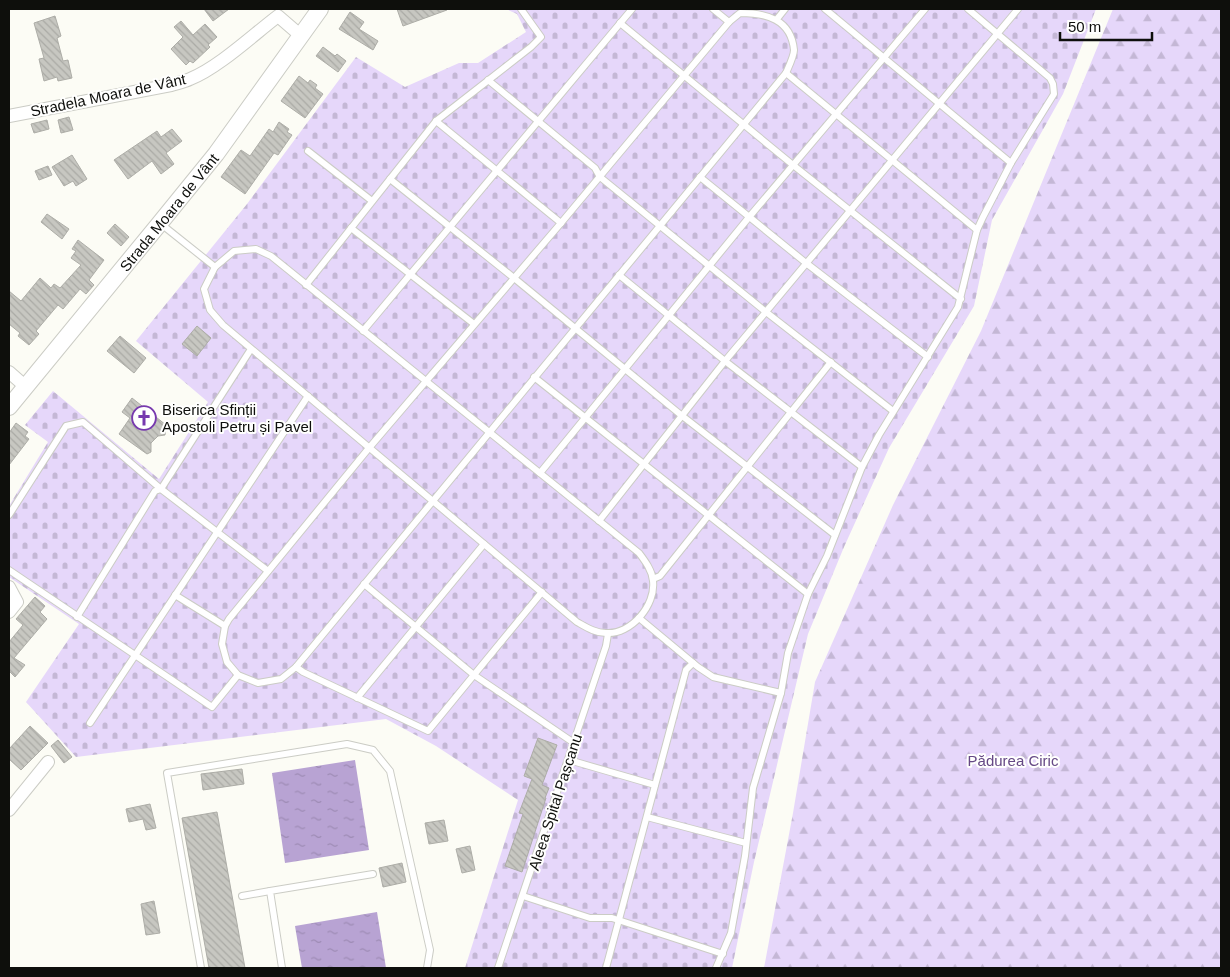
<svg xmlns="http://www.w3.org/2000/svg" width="1230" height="977" font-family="Arial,sans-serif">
<defs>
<pattern id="forest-firs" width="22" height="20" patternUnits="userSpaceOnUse" patternTransform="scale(1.25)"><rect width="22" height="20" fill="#e6d7fa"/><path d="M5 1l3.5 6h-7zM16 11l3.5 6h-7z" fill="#c4b7d5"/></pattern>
<pattern id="cemetery-stones" width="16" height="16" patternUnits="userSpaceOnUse" patternTransform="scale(1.25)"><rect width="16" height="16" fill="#e6d7fa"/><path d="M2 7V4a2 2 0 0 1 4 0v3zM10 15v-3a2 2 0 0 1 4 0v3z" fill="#c4b7d5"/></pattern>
<pattern id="water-ripples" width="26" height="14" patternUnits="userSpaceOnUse" patternTransform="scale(1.25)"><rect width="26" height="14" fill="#b8a3d3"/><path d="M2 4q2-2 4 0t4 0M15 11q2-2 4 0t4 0" fill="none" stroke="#9d8bb4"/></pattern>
<pattern id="building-back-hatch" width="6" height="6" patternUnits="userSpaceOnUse" patternTransform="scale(1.25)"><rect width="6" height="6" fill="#c7c7c1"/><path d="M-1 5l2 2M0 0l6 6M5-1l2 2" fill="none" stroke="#aaaaa5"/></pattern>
</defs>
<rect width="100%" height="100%" fill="#fcfcf5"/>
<polygon fill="url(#forest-firs)" points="1113,9 1221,9 1221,968 764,968 793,813 815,682 893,505 981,331"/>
<polygon fill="url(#cemetery-stones)" points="506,9 1096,9 1063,94 992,220 974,306 889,448 844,547 808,634 754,862 732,968 465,968 518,800 436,746 386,719 76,757 26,702 79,624 9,577 9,506 48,442 25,425 53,391 159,479 208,402 136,341 247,204 356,57 405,87 459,63 478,63 526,32 517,14"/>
<g fill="url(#water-ripples)">
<polygon points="355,760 369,850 285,863 272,773"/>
<polygon points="377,912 386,968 302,968 295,926"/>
</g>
<g fill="url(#building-back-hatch)" stroke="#adada7">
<polygon points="204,9 229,9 213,21"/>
<polygon points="397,9 447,9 447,10 403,26"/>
<polygon points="350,12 364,22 359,29 378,41 373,50 339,29"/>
<polygon points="55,16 61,36 57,38 63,61 68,60 72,78 58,81 57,77 44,81 39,59 44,58 34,23"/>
<polygon points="181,21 193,35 205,24 217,37 208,45 210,47 193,63 190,61 186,65 171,49 183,37 174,27"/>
<polygon points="323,47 335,56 337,54 346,61 338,72 316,56"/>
<polygon points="299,76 308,83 310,80 317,85 315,88 323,94 305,118 281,101"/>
<polygon points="69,117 73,130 61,133 58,120"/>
<polygon points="47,120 49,129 34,133 31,124"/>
<polygon points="279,122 289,129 287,132 292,135 278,155 274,153 245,194 221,177 241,150 250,156 269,129 273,132"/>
<polygon points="172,129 182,141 166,153 174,164 161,174 152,161 128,179 114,160 157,131 161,137"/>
<polygon points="72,155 87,179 76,186 73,181 64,186 52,167"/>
<polygon points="48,166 52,175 39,180 35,171"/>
<polygon points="47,214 69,229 62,239 41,222"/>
<polygon points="115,224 129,237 121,246 107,233"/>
<polygon points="78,240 104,260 89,280 94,285 86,294 80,289 63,309 58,305 36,331 39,334 29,345 18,336 20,333 9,324 9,291 21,301 40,278 51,288 54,284 60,288 81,265 71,258 76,251 72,249"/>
<polygon points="197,326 211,338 197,356 182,344"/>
<polygon points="120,336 146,358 134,373 107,351"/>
<polygon points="132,398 166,425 165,435 158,436 151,443 151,452 147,454 119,434 130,418 122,412"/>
<polygon points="16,423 28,432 25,436 29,439 9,465 9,433"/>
<polygon points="35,597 45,606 40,612 47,619 14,658 25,665 15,677 9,671 9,642 23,625 16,619"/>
<polygon points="30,726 48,743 21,770 9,759 9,749"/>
<polygon points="538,738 557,745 542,785 549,788 545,798 546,798 522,872 505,866 523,814 519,813 532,779 524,776"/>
<polygon points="58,740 72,757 64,763 51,746"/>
<polygon points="242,769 244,784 203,790 201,774"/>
<polygon points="150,804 156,828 146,830 143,819 129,822 126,809"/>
<polygon points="217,812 245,968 209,968 182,818"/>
<polygon points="444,820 448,841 429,844 425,823"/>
<polygon points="470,846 475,870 462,873 456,849"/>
<polygon points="402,863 406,882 383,887 379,868"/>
<polygon points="154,901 160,933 146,935 141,904"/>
</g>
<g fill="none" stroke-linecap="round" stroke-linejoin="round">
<g stroke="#cbccc5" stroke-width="8">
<g id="service">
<polyline points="713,9 729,22"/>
<polyline points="825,9 1011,163"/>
<path d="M740,13C766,13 791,19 794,50C794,56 789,66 786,73L296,667L281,679L258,683L238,675L227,662L222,644L225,626L229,619L369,448L561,223L729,22Z"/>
<polyline points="777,19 785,9"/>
<polyline points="620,23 793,165 961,299"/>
<polyline points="786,73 977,230"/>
<polyline points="488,80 595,168 600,177 766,312 893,411"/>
<polyline points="436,121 561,223"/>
<polyline points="308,151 372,201"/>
<polyline points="700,177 806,263 928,357"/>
<polyline points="390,179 514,278 681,415 835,535"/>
<polyline points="161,224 215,267"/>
<polyline points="351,228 474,324"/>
<path d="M256,249L271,256L639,553C645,561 652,570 653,581C656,605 631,635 606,633C595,633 586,627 577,622L223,325L210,310L204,289L215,267L234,251Z"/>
<polyline points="619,275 725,361 862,467"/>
<polyline points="306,285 436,121 531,47 541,37 521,9"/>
<polyline points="363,331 632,9"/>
<polyline points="534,377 808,594"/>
<polyline points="540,473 750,216 925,9"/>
<polyline points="9,515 66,426 83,422 161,489 268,571"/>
<polyline points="599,521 725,361 1018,9"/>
<polyline points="9,570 212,707 238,675"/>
<polyline points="653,579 660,576 831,362"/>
<polyline points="364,584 474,675 574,743"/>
<polyline points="175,595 225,626"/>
<polyline points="77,617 155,491 161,489 251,349"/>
<polyline points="639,618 698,667 713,677 781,693"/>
<polyline points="296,667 303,672 428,731 542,592"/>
<polyline points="357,698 484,544"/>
<polyline points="90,723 308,396"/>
<polyline points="569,760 655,785"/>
<polyline points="647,817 746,843"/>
<polyline points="242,896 270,891"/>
<polyline points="523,896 590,918 612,918 723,954"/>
<polyline points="201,968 167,773 347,744 373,750 390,771 430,950 427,968"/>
<polyline points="282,968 270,891 373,874"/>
<polyline points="498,968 606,646 608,634"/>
<polyline points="606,968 686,670 693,663"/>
<polyline points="716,968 731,933 745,856 753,788 781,693 788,653 808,594 827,556 862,467 879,435 958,307 977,230 983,217 1011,163 1054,94 1053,84 1050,78 968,9"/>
</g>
</g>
<g stroke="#cbccc5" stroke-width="14">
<g id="minor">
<path d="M9,116L171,85C177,83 184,82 190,79C218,68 253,35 278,16L300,35"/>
<polyline points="9,372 26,387"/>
<polyline points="9,587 17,602 9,612"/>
<polyline points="9,810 48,762"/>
</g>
</g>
<g stroke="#cbccc5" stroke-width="18">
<g id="secondary">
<path id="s1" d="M9,407L160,223L216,154L320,9"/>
</g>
</g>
<use href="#service" stroke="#fff" stroke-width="6"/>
<use href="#minor" stroke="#fff" stroke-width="12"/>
<use href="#secondary" stroke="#fff" stroke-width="16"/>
</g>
<defs>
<g id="church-ring" transform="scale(1.25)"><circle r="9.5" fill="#fffffe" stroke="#7739ae" stroke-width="1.5"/><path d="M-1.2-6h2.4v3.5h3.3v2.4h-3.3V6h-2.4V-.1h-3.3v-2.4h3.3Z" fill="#7739ae"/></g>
</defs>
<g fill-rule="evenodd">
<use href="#church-ring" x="144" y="418"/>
</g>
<g text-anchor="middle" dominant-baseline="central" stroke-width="4" stroke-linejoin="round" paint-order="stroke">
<g font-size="15" fill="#0e0f0c" stroke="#fffffe">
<text transform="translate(108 95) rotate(-12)">Stradela Moara de Vânt</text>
<text stroke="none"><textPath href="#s1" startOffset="252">Strada Moara de Vânt</textPath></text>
<text transform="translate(555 802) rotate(-72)">Aleea Spital Pașcanu</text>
</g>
<g font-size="15" fill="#0e0f0c" stroke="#fffffe" text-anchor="start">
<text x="162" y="409">Biserica Sfinții<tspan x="162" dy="17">Apostoli Petru și Pavel</tspan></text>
</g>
<g font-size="15" fill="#654885" stroke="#fffffe">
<text x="1013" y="760">Pădurea Ciric</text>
</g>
</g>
<rect width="1230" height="977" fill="none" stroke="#0e0f0c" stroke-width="20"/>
<path d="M1060 32v8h92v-8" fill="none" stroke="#0e0f0c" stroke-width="2.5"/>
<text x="1068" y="32" font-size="15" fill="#0e0f0c" stroke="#fffffe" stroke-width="4" paint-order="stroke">50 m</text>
</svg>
